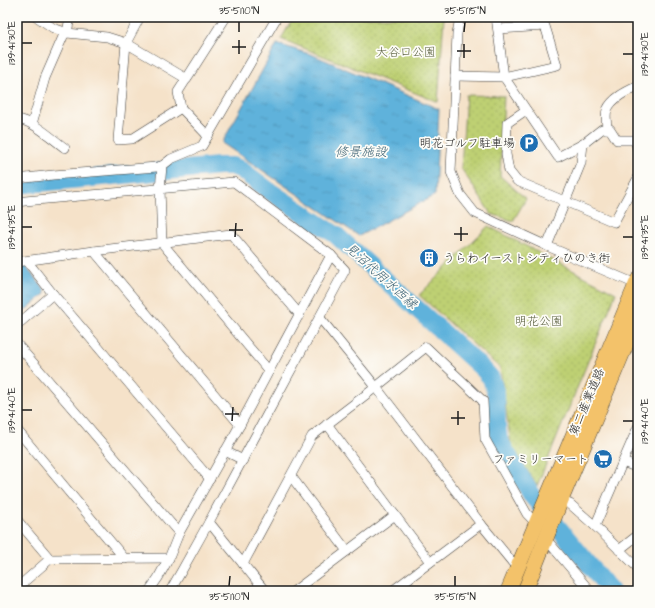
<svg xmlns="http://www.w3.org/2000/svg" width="655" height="608" font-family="'Architects Daughter','Klee One',sans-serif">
<defs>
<pattern id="grass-dots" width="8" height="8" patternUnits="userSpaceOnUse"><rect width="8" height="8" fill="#bed073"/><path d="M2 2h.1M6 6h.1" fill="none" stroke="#a3b263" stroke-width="1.8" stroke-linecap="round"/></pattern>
<pattern id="water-ripples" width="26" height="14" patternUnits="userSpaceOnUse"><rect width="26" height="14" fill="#5fb2db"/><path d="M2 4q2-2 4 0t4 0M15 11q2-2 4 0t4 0" fill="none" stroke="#5298bb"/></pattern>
</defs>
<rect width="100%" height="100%" fill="#fdfcf7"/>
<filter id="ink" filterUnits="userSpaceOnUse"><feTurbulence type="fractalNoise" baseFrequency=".025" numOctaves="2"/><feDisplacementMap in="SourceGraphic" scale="8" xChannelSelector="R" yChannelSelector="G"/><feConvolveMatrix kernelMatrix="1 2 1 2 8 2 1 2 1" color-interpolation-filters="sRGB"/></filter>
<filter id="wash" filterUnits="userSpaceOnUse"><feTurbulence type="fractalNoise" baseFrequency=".012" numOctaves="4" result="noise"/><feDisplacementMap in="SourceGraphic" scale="16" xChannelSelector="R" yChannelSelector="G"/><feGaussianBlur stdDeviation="0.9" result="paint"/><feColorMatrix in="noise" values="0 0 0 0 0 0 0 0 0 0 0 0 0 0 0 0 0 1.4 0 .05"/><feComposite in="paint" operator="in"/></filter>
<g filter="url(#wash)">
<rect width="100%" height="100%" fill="#f5e2c9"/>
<g fill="url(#grass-dots)" stroke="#6d7648">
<polygon points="294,17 444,17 438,102 281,39"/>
<polygon points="466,95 504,96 500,176 526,199 513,221 491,214 461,168"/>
<polygon points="488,226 616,293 537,486 511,445 500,368 419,295"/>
</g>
<g fill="url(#water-ripples)" stroke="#3e677c">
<polygon points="277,44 313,55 439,109 435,195 359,236 222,143"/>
<polygon points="17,265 25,266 45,290 45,294 17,317"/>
</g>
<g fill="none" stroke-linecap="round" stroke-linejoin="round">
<polyline stroke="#5fb2db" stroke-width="18" points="17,185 219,166 232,166 240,169 268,190 336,235 483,369 491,378 496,394 497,427 499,440 532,496 611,591"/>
</g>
</g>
<g filter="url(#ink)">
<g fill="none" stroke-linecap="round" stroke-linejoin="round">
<g stroke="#3d3a36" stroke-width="10">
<g id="street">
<polyline points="37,17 53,28 65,32"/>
<polyline points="140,17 126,43 118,140 132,139 181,108"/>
<polyline points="460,17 457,34 451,172 460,194 475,213 547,246 636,284"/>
<polyline points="496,17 504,77 558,157 583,144 602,129 610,129 617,140 635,140 638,150"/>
<polyline points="67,33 107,37 126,43 187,79"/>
<polyline points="455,76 504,77 557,65 545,26 498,29"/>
<polyline points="526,110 507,123 506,154 509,171 517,181 614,222 638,178"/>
<path d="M17,119C34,121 51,138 65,148"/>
<polyline points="32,124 45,78 65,32 67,33 70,17"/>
<path d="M607,129C607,124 605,115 607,110C612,98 627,91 638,86"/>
<polyline points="208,136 181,108 178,92 226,17"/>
<polyline points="17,179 53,175 157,167 162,166"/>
<polyline points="17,202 25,201 234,182 331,255 345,270 209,522 181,572 170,591"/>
<polyline points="547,246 581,163 583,144"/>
<polyline points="94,251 240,425"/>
<polyline points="27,261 53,294 210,479"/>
<polyline points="17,262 94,251 231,234 300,315"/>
<polyline points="320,318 376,387 481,524 517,568"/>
<polyline points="17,325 53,294"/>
<polyline points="17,344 179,533"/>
<polyline points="269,371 162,243 160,189 162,166 171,159 202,146 277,17"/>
<polyline points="327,424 430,562"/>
<polyline points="17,430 125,559"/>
<polyline points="225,451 243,460"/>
<polyline points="623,462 638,468"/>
<polyline points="291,476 347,551"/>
<polyline points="561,500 570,504 595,526 638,568"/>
<polyline points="17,520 50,559"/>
<polyline points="209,522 265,591"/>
<polyline points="595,526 638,427"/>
<polyline points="546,539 590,591"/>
<polyline points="619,550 638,535"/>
<polyline points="243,564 312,436 376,387 426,347 483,401 485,439 527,514 536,523"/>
<polyline points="17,588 50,559 169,558"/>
<polyline points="149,591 158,578 169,558 179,533 240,425 331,255"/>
<polyline points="294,591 395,515"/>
<polyline points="392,591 481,524"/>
</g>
</g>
<g stroke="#3d3a36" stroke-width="16">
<g id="primary">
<polyline points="508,591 638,280"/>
<polyline points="525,591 561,500 638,316"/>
</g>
</g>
<use href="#street" stroke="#fff" stroke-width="9"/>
<use href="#primary" stroke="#f3c26a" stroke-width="15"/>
</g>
</g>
<path fill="none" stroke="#1c1c1c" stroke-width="1.5" d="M239,32V22M464,32L465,22M22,43H32M232,47H246M457,51H471M239,54V40M623,54H633M464,58V44M22,227H32M229,230H243M454,234H468M235,237L236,223M623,237H633M461,241V227M22,410H32M225,414H239M451,418H465M232,421L233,407M623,421H633M458,425V411M229,586L230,576M455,586V576"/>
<defs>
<g id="parking-disc" transform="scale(1)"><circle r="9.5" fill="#1f6fb2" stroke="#fdfcf7"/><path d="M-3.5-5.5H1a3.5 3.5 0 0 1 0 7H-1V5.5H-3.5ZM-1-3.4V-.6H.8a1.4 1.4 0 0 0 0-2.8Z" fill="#fff"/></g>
<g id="building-disc" transform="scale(1)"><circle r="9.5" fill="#1f6fb2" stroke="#fdfcf7"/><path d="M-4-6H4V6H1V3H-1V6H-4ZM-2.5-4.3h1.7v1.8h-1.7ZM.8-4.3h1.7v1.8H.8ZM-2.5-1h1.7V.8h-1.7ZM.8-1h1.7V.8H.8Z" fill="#fff"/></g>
<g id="supermarket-disc" transform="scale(1)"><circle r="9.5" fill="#1f6fb2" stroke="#fdfcf7"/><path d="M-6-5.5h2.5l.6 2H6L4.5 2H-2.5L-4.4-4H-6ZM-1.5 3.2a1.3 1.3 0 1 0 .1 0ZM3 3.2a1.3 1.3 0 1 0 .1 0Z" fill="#fff"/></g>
</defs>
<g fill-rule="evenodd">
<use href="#parking-disc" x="529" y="143"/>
<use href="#building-disc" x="429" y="258"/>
<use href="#supermarket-disc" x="603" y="459"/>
</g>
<g text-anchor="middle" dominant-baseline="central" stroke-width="3.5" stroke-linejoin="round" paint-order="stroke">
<g font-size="12" fill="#555b3a" stroke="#fdfcf7">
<text x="406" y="52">大谷口公園</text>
<text x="539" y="321">明花公園</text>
</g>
<g font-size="12" fill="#1c1c1c" stroke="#fdfcf7" text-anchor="end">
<text x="515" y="143">明花ゴルフ駐車場</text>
<text x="443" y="258" text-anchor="start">うらわイーストシティひのき街</text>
<text x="589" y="459">ファミリーマート</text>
</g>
<g font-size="12" fill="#1c1c1c" stroke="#fdfcf7">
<text transform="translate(587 402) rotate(-67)">第二産業道路</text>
</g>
<g font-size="13" font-style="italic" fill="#3a6072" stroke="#fdfcf7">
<text x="361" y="152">修景施設</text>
<text transform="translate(381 276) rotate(42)">見沼代用水西縁</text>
</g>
</g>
<rect width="655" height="608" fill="none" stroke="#fdfcf7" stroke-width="44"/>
<rect x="22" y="22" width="611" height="564" fill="none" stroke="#1c1c1c" stroke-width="1.5"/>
<g font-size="10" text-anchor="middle" fill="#1c1c1c">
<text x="239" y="14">35°51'10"N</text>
<text x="465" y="14">35°51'15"N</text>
<text transform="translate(11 43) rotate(-90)" y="4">139°41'30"E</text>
<text transform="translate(644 54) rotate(-90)" y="4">139°41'30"E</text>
<text transform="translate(11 227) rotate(-90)" y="4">139°41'35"E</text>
<text transform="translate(644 237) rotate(-90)" y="4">139°41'35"E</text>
<text transform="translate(11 410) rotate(-90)" y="4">139°41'40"E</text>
<text transform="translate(644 421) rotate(-90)" y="4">139°41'40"E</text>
<text x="229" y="600">35°51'10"N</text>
<text x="455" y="600">35°51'15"N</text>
</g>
</svg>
